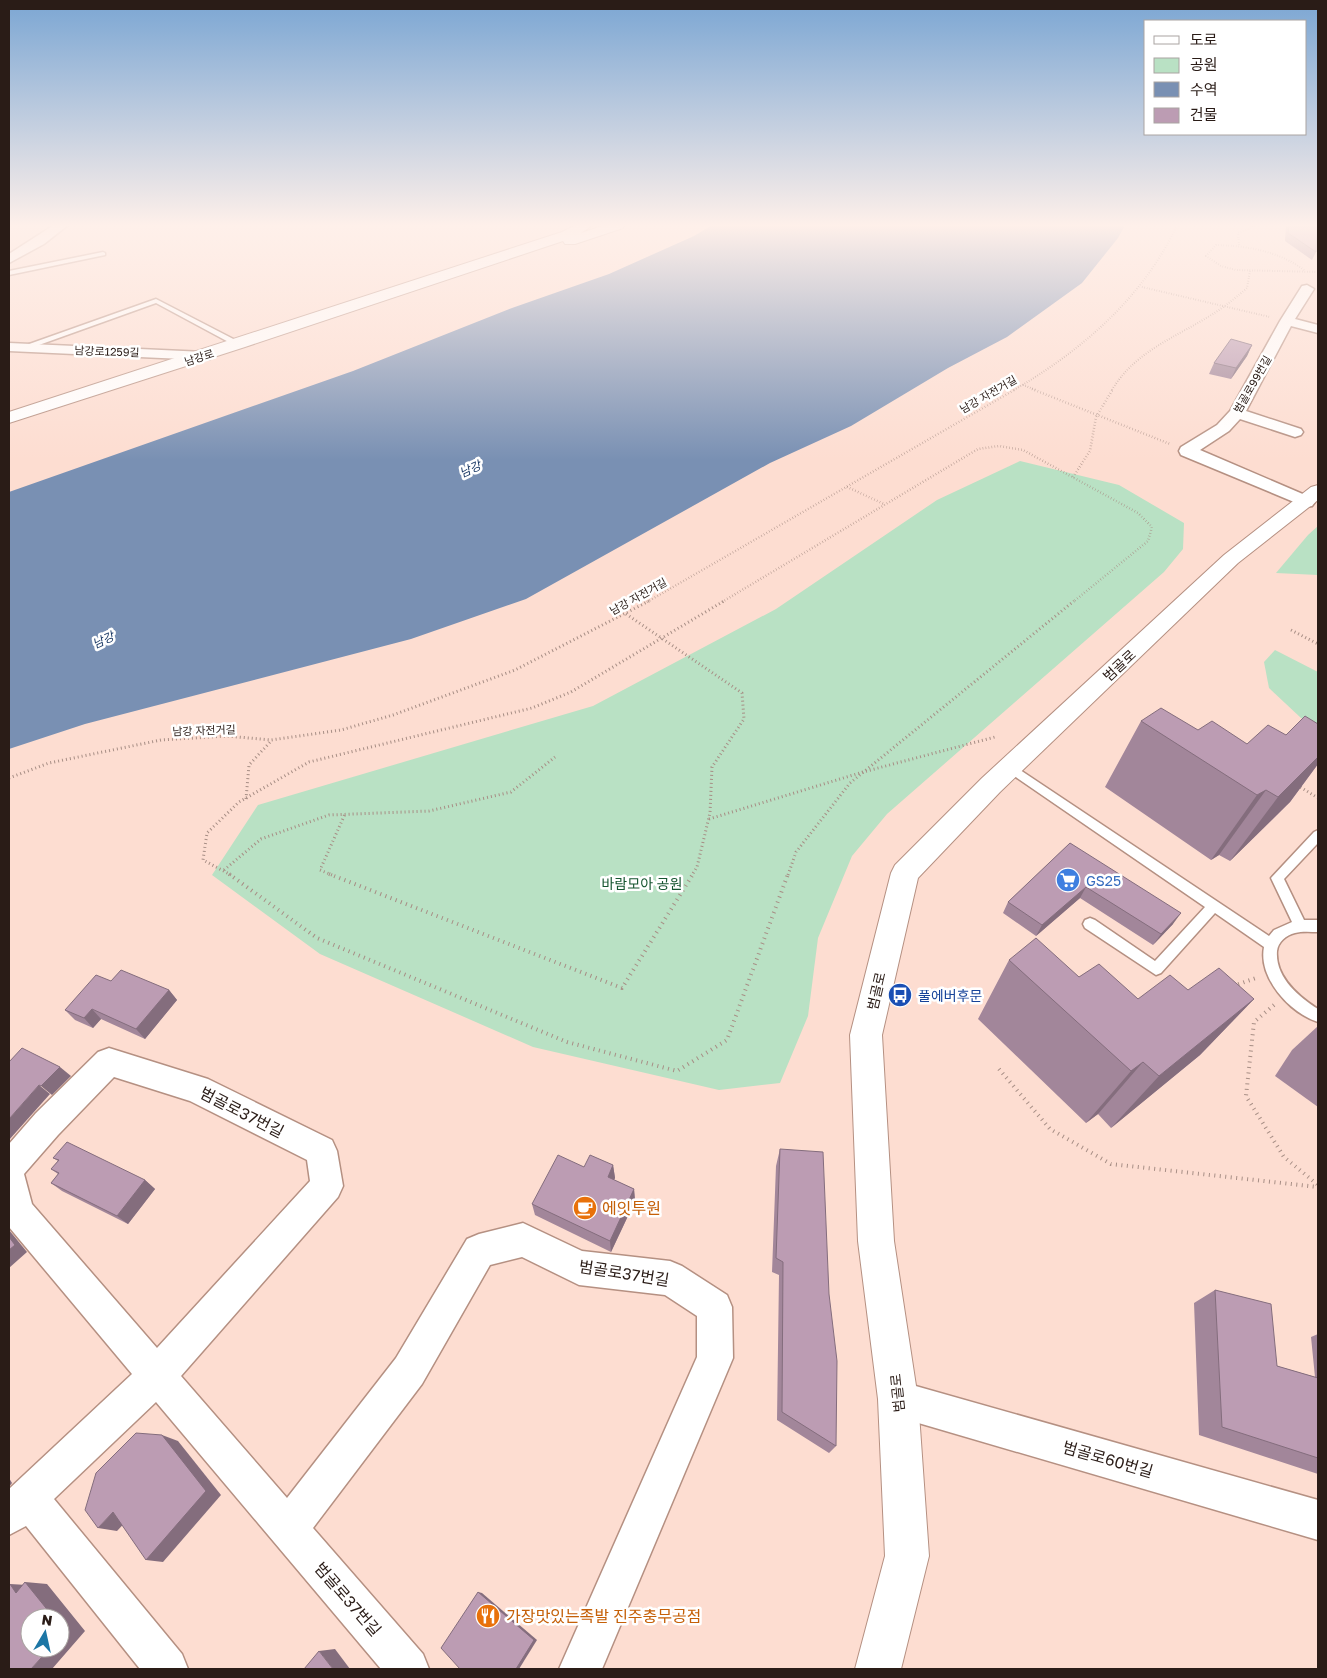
<svg xmlns="http://www.w3.org/2000/svg" width="1327" height="1678" font-family="'Golos Text','Noto Sans KR',sans-serif">
<rect width="100%" height="100%" fill="#fdddd1"/>
<g fill="#b9e1c4">
<polygon points="1020,461 1119,485 1184,523 1183,549 1164,572 887,814 852,856 818,938 808,1016 780,1083 719,1090 533,1047 320,954 212,875 258,805 593,706 776,609 937,500"/>
<polygon points="1318,526 1318,575 1276,573 1308,535"/>
<polygon points="1275,650 1318,672 1318,726 1301,718 1269,688 1264,662"/>
</g>
<polygon fill="#7990b3" points="712,225 1125,225 1118,238 1082,283 1007,337 948,368 851,426 770,463 526,599 411,639 85,724 9,749 9,492 353,371 512,308 609,274 694,236"/>
<g fill="none" stroke-linecap="round" stroke-linejoin="round">
<g stroke="#b59082" stroke-width="3">
<g id="lane">
<polygon points="103,252 105,253 105,255 9,275 9,271"/>
<polygon points="156,299 243,344 236,346 156,303 25,350 18,348"/>
<path d="M1011,764L1269,936L1274,930L1292,922L1271,878L1314,832L1318,830V843L1284,879L1304,920H1318V932C1311,932 1302,931 1295,933C1286,935 1278,942 1277,951C1275,977 1298,996 1318,1009V1022C1290,1013 1258,978 1264,947L1215,913L1161,973L1156,975L1085,928L1083,924L1085,920L1090,918L1095,920L1155,961L1205,907L1007,771L1005,768L1007,765Z"/>
</g>
</g>
<g stroke="#b59082" stroke-width="3">
<g id="street">
<polygon points="54,225 68,225 44,244 9,263 9,254"/>
<polygon points="1307,285 1314,289 1295,319 1318,325 1318,333 1291,326 1246,411 1301,429 1303,432 1301,435 1295,437 1240,419 1229,431 1200,450 1312,498 1315,502 1312,506 1306,507 1181,455 1179,451 1181,447 1217,425 1230,411 1280,321 1302,286"/>
<polygon points="9,343 205,352 210,353 212,356 210,359 205,360 9,351"/>
<path d="M109,1048L208,1079L332,1140L337,1151L343,1186L338,1197L181,1376L287,1498L396,1358L467,1239L479,1234L523,1223L582,1251L670,1261L682,1266L727,1295L732,1307L733,1358L602,1669H559L697,1357V1316L665,1295L579,1285L522,1257L490,1265L422,1384L313,1528L423,1654L429,1669H381L156,1402L54,1499L182,1654L188,1669H140L26,1526L9,1535V1489L132,1374L9,1227V1144L36,1113L98,1052ZM114,1077L190,1101L307,1160L310,1181L157,1348L32,1204L24,1174L58,1135Z"/>
<polygon points="898,1381 1318,1500 1318,1540 898,1417 885,1412 880,1399 885,1386"/>
</g>
</g>
<g stroke="#b59082" stroke-width="2">
<g id="secondary">
<polygon points="576,225 593,225 581,233 605,225 625,225 623,228 575,244 565,244 563,241 245,347 9,423 9,412 562,232"/>
<polygon points="1318,485 1318,500 1238,563 1000,792 918,878 882,1035 894,1241 918,1399 929,1556 901,1669 855,1669 885,1556 878,1399 858,1241 850,1035 891,873 895,865 982,778 1224,555 1311,487"/>
</g>
</g>
<g stroke="#a78e85" stroke-width="2" stroke-dasharray="0.5 2" stroke-linecap="butt">
<polyline points="1239,245 1238,233 1257,225"/>
<path d="M1304,270C1278,251 1248,246 1216,245L1206,256L1221,266L1236,270L1318,272"/>
<polyline points="1142,287 1270,317"/>
<polyline points="1023,385 1036,390"/>
<path d="M1014,390C1081,351 1144,297 1177,225"/>
<path d="M1112,390C1138,346 1187,334 1226,305C1233,300 1240,294 1247,288L1250,271"/>
</g>
<g stroke="#a78e85" stroke-width="2.5" stroke-dasharray="0.5 2.5" stroke-linecap="butt">
<polyline points="1032,389 1170,444"/>
<polyline points="1073,477 1090,451 1096,417 1113,389"/>
<polyline points="847,487 884,504"/>
<polyline points="647,602 1016,389"/>
<polyline points="722,602 978,449 999,446 1023,450 1138,513 1152,527 1148,541 1073,602"/>
</g>
<g stroke="#a78e85" stroke-width="3" stroke-dasharray="1 3" stroke-linecap="butt">
<polyline points="626,614 742,693 744,719 712,767 710,813 697,867 692,875"/>
<polyline points="1291,630 1318,644"/>
<polyline points="9,778 49,763 161,740 227,736 271,740 341,730 393,715 515,670 649,601"/>
<polyline points="1297,785 1318,798"/>
<polyline points="246,799 249,765 271,741"/>
<polyline points="709,819 863,772 995,737"/>
<polyline points="224,870 261,839 329,815 429,811 511,792 555,757"/>
<polyline points="231,875 203,860 207,833 239,802 309,762 532,708 571,692 724,601"/>
<polyline points="332,875 320,870 345,814"/>
<polyline points="788,875 796,852 850,783 1074,601"/>
</g>
<g stroke="#a78e85" stroke-width="4" stroke-dasharray="1 4.5" stroke-linecap="butt">
<polyline points="229,874 317,938 567,1042 677,1071 727,1040 788,874"/>
<polyline points="329,874 622,988 693,874"/>
<polyline points="1233,986 1256,978"/>
<polyline points="1274,1005 1254,1022 1246,1096 1284,1157 1318,1185"/>
<polyline points="999,1069 1050,1129 1111,1164 1318,1187"/>
</g>
<use href="#lane" fill="#fff" fill-rule="evenodd"/>
<use href="#street" fill="#fff" fill-rule="evenodd"/>
<use href="#secondary" fill="#fff" fill-rule="evenodd"/>
</g>
<g fill="#a2869a">
<polygon points="1286,225 1317,225 1316,252 1312,260 1285,241"/>
<polygon points="1252,345 1247,356 1231,379 1209,374 1214,363"/>
<polygon points="1141,721 1247,744 1286,735 1318,724 1318,764 1290,802 1230,861 1219,855 1211,860 1105,787"/>
<polygon points="1070,843 1173,924 1153,945 1080,898 1036,936 1003,913 1008,902"/>
<polygon points="1009,960 1079,977 1138,999 1188,990 1254,999 1200,1055 1111,1128 1098,1114 1086,1123 978,1019"/>
<polygon points="111,981 169,990 177,1000 145,1039 101,1019 93,1028 75,1020 65,1010"/>
<polygon points="1318,1026 1318,1107 1275,1076 1292,1050"/>
<polygon points="780,1149 836,1446 829,1453 777,1420 779,1275 772,1272 776,1166"/>
<polygon points="53,1158 145,1180 155,1189 128,1224 62,1191 51,1183 58,1174 51,1169 58,1161"/>
<polygon points="613,1165 615,1178 614,1180 634,1189 635,1201 611,1252 535,1215 532,1204 584,1167"/>
<polygon points="1215,1290 1277,1366 1315,1377 1311,1337 1318,1334 1318,1474 1199,1435 1194,1303"/>
</g>
<g fill="#846d7d">
<polygon points="1252,345 1247,356 1231,379 1236,368"/>
<polygon points="1318,757 1318,764 1290,802 1230,861 1278,797"/>
<polygon points="1266,790 1219,855 1211,860 1257,795"/>
<polygon points="1086,887 1080,898 1036,936 1042,925"/>
<polygon points="1181,913 1173,924 1153,945 1161,934"/>
<polygon points="169,990 177,1000 145,1039 136,1029"/>
<polygon points="1254,999 1200,1055 1111,1128 1159,1076"/>
<polygon points="92,1009 101,1019 93,1028 84,1018"/>
<polygon points="1143,1062 1098,1114 1086,1123 1131,1071"/>
<polygon points="60,1067 71,1076 52,1095 41,1086"/>
<polygon points="39,1085 50,1094 9,1140 9,1119"/>
<polygon points="613,1165 615,1178 609,1189 608,1177"/>
<polygon points="145,1180 155,1189 128,1224 117,1216"/>
<polygon points="634,1189 635,1201 611,1252 610,1241"/>
<polygon points="9,1230 27,1252 9,1268"/>
<polygon points="162,1435 178,1441 221,1495 163,1562 146,1560"/>
<polygon points="9,1478 12,1483 9,1487"/>
<polygon points="113,1512 131,1516 117,1531 98,1528"/>
<polygon points="25,1582 47,1584 85,1631 52,1669 31,1669 50,1648 60,1648 60,1618 54,1618 9,1594 10,1584 27,1585"/>
<polygon points="478,1592 482,1593 537,1640 519,1669 516,1669"/>
<polygon points="335,1649 350,1669 333,1669 319,1651"/>
</g>
<g fill="#bc9cb3" stroke="#846d7d">
<polygon points="1289,225 1317,225 1316,252 1288,233"/>
<polygon points="1231,339 1252,345 1236,368 1214,363"/>
<polygon points="1161,708 1198,730 1212,721 1247,744 1268,725 1286,735 1305,716 1318,724 1318,757 1278,797 1266,790 1257,795 1141,721"/>
<polygon points="1070,843 1181,913 1161,934 1086,887 1042,925 1008,902"/>
<polygon points="1036,938 1079,977 1099,964 1138,999 1170,975 1188,990 1219,968 1254,999 1159,1076 1143,1062 1131,1071 1009,960"/>
<polygon points="121,970 169,990 136,1029 92,1009 84,1018 65,1010 96,975 111,981"/>
<polygon points="22,1048 60,1067 41,1086 39,1085 9,1119 9,1062"/>
<polygon points="67,1142 145,1180 117,1216 51,1183 59,1173 51,1169 59,1160 53,1158"/>
<polygon points="780,1149 823,1152 829,1294 837,1361 836,1446 782,1412 783,1262 776,1258"/>
<polygon points="558,1155 584,1167 590,1155 613,1165 608,1177 634,1189 610,1241 532,1204"/>
<polygon points="9,1237 15,1245 9,1250"/>
<polygon points="1215,1290 1271,1304 1277,1366 1318,1378 1318,1458 1222,1427"/>
<polygon points="136,1433 162,1435 206,1491 146,1560 113,1512 98,1528 85,1510 96,1473"/>
<polygon points="25,1582 54,1618 30,1618 30,1648 50,1648 31,1669 9,1669 9,1585 10,1584 16,1593"/>
<polygon points="478,1592 534,1640 516,1669 460,1669 441,1648"/>
<polygon points="60,1626 64,1631 60,1636"/>
<polygon points="319,1651 333,1669 304,1669"/>
</g>
<linearGradient id="sky" x2="0" y2="1"><stop stop-color="#7ba6d3"/><stop offset="0.49" stop-color="#fef0ea"/><stop offset="1" stop-color="#fef0ea" stop-opacity="0"/></linearGradient>
<rect width="1327" height="460" fill="url(#sky)"/>
<defs>
<g id="supermarket-disc" transform="scale(1.25)"><circle r="9.5" fill="#3f7fe0" stroke="#fff"/><path d="M-6-5.5h2.5l.6 2H6L4.5 2H-2.5L-4.4-4H-6ZM-1.5 3.2a1.3 1.3 0 1 0 .1 0ZM3 3.2a1.3 1.3 0 1 0 .1 0Z" fill="#fff"/></g>
<g id="bus-disc" transform="scale(1.25)"><circle r="9.5" fill="#1a4fb4" stroke="#fff"/><path d="M-5-6H5V4H4V6H2V4H-2V6H-4V4H-5ZM-3.5-4V0h7V-4ZM-3.5 1.2v1.5H-2V1.2ZM2 1.2v1.5H3.5V1.2Z" fill="#fff"/></g>
<g id="cafe-disc" transform="scale(1.25)"><circle r="9.5" fill="#e8710a" stroke="#fff"/><path d="M-5.5-4.5H6V0H3Q3 3.5 0 3.5H-2.5Q-5.5 3.5-5.5 0ZM3-3.2v2h1.7v-2ZM-6 4.5H4V6H-6Z" fill="#fff"/></g>
<g id="restaurant-disc" transform="scale(1.25)"><circle r="9.5" fill="#e8710a" stroke="#fff"/><path d="M-5-6h1v4h1v-4h1v4h1v-4h1v5L-1.5 .5V6h-2V.5L-5-1ZM5-6V6H3V1.5H1.5Q1.5-4 5-6Z" fill="#fff"/></g>
</defs>
<g fill-rule="evenodd">
<use href="#supermarket-disc" x="1068" y="880"/>
<use href="#bus-disc" x="900" y="995"/>
<use href="#cafe-disc" x="585" y="1208"/>
<use href="#restaurant-disc" x="488" y="1616"/>
</g>
<g text-anchor="middle" dominant-baseline="central" stroke-width="5" stroke-linejoin="round" paint-order="stroke">
<g font-size="11" fill="#2a1c17" stroke="#fff">
<text transform="translate(107 351) rotate(2)">남강로1259길</text>
<text transform="translate(199 357) rotate(-18)">남강로</text>
<text transform="translate(1252 384) rotate(-60)">범골로99번길</text>
<text transform="translate(988 394) rotate(-30)">남강 자전거길</text>
<text transform="translate(638 596) rotate(-29)">남강 자전거길</text>
<text transform="translate(204 730) rotate(-2)">남강 자전거길</text>
</g>
<g font-size="12" font-style="italic" fill="#183764" stroke="#fff">
<text transform="translate(470 469) rotate(-25)">남강</text>
<text transform="translate(103 640) rotate(-25)">남강</text>
</g>
<g font-size="14" fill="#2a1c17" stroke="#fff">
<text transform="translate(1119 665) rotate(-43)">범골로</text>
<text transform="translate(876 991) rotate(-77)">범골로</text>
<text transform="translate(897 1393) rotate(-96)">범골로</text>
</g>
<g font-size="14" fill="#366cbe" stroke="#fff" text-anchor="start">
<text x="1086" y="880">GS25</text>
</g>
<g font-size="14" fill="#165530" stroke="#fff">
<text x="642" y="883">바람모아 공원</text>
</g>
<g font-size="14" fill="#164399" stroke="#fff" text-anchor="start">
<text x="918" y="995">풀에버후문</text>
</g>
<g font-size="16" fill="#2a1c17" stroke="#fff">
<text transform="translate(242 1112) rotate(27)">범골로37번길</text>
<text transform="translate(624 1273) rotate(9)">범골로37번길</text>
<text transform="translate(1108 1459) rotate(16)">범골로60번길</text>
<text transform="translate(348 1599) rotate(49)">범골로37번길</text>
</g>
<g font-size="16" fill="#c56008" stroke="#fff" text-anchor="start">
<text x="602" y="1208">에잇투원</text>
<text x="506" y="1616">가장맛있는족발 진주충무공점</text>
</g>
</g>
<rect width="1327" height="1678" fill="none" stroke="#2a1c17" stroke-width="20"/>
<rect x="1144" y="20" width="162" height="115" fill="#ffffff" stroke="#aaa4a2"/>
<rect x="1154" y="36" width="25" height="8" fill="#ffffff" stroke="#aaa4a2"/>
<text x="1190" y="45" font-size="15" fill="#2a1c17">도로</text>
<rect x="1154" y="58" width="25" height="15" fill="#b9e1c4" stroke="#aaa4a2"/>
<text x="1190" y="70" font-size="15" fill="#2a1c17">공원</text>
<rect x="1154" y="82" width="25" height="15" fill="#7990b3" stroke="#aaa4a2"/>
<text x="1190" y="95" font-size="15" fill="#2a1c17">수역</text>
<rect x="1154" y="108" width="25" height="15" fill="#bc9cb3" stroke="#aaa4a2"/>
<text x="1190" y="120" font-size="15" fill="#2a1c17">건물</text>
<g transform="translate(45 1633) rotate(9)"><circle r="24" fill="#ffffff" stroke="#aaa4a2"/>
<path d="M0-4L9 19L0 12L-9 19Z" fill="#1c76a5"/>
<text y="-8" font-size="14" font-weight="bold" text-anchor="middle" fill="#2a1c17">N</text>
</g>
</svg>
